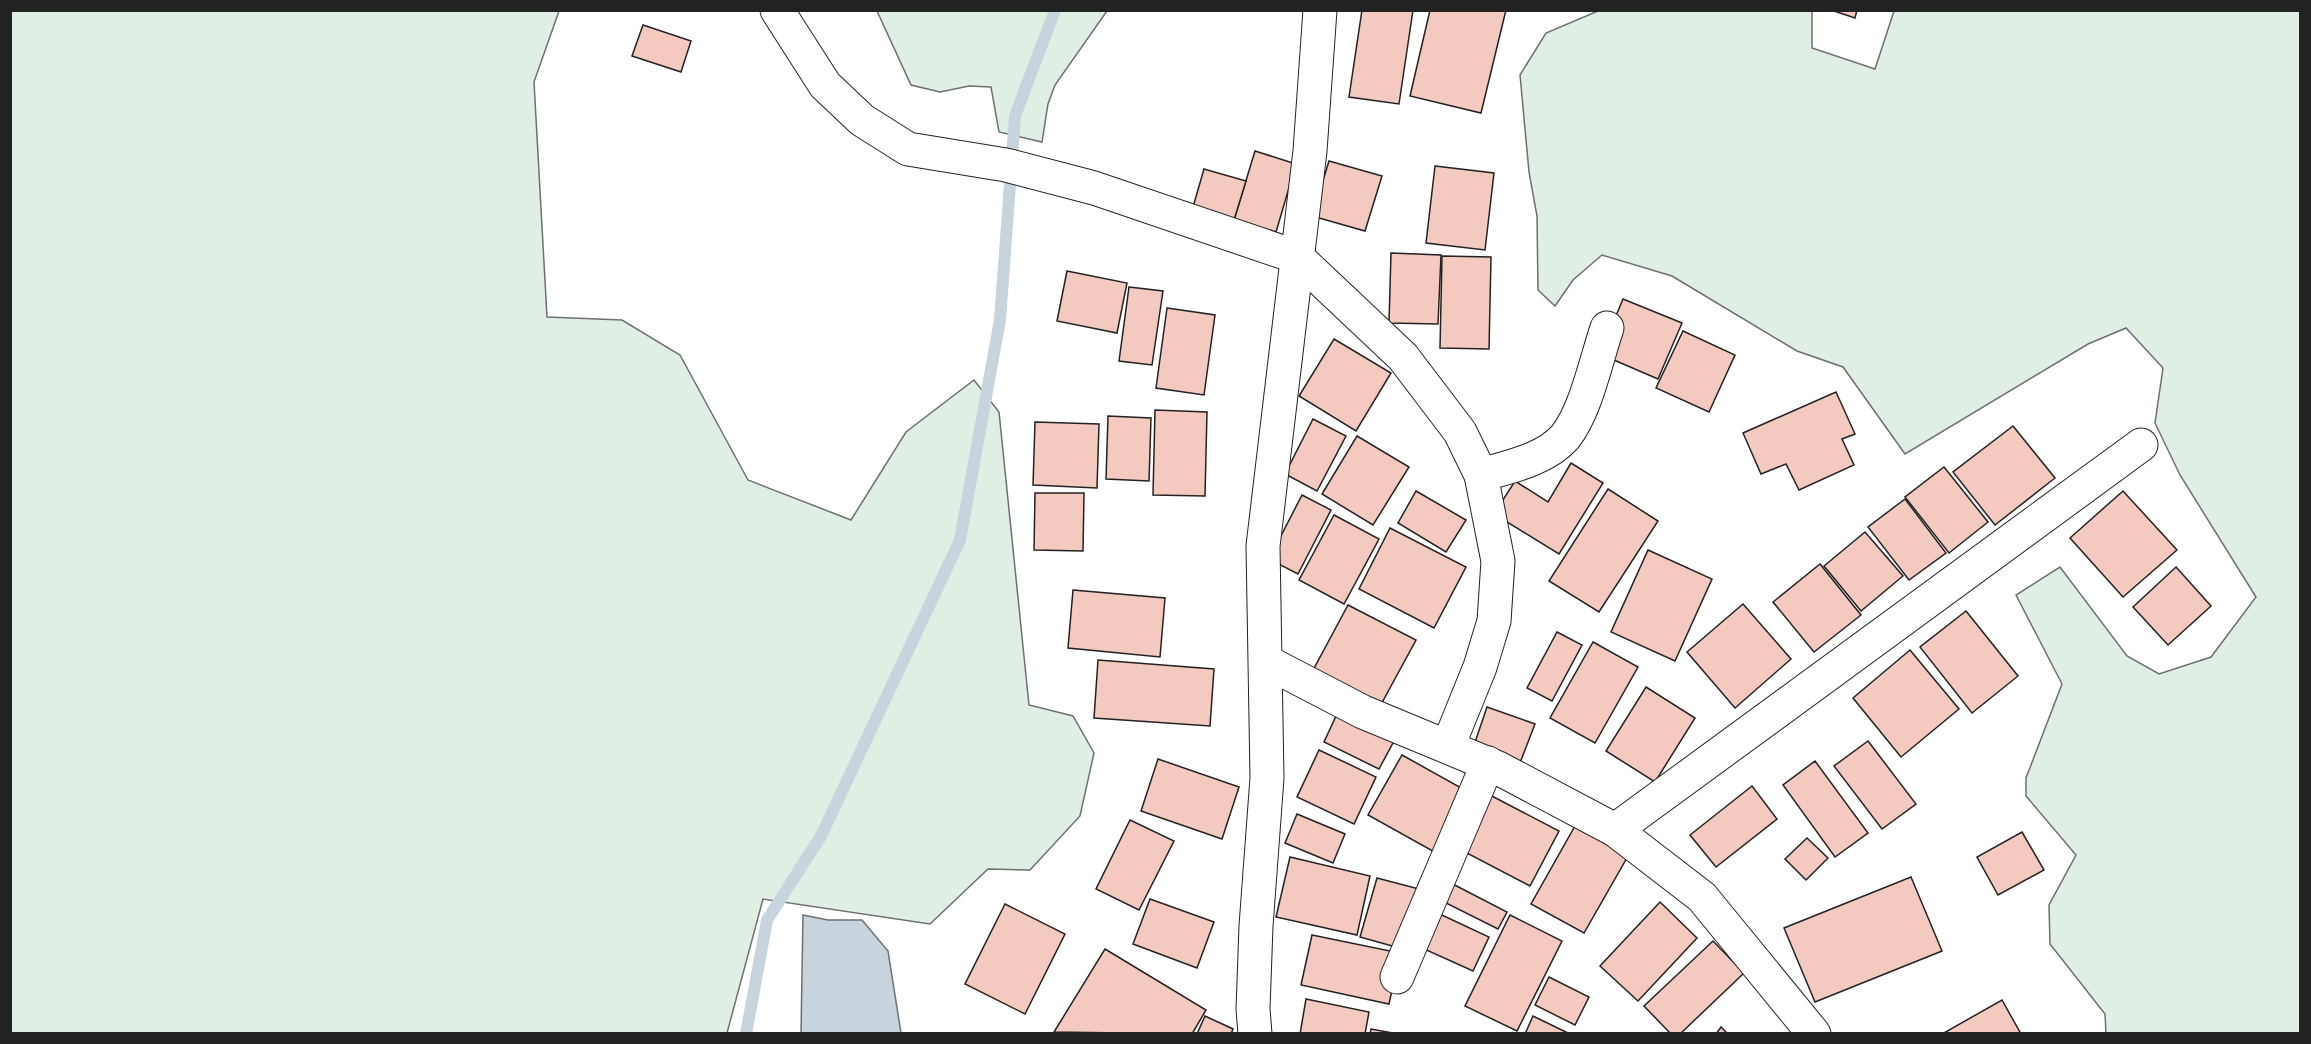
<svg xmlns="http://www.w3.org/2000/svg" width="2311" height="1044" font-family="'Nunito Sans',sans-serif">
<rect width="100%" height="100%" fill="#fff"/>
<g fill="#e0efe3" stroke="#6f6f6f" stroke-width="1.5">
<polygon points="10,11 559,11 534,82 547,317 622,320 680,355 748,480 851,520 906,432 974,380 999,412 1029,705 1073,716 1094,753 1080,816 1030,870 988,869 930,924 763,899 727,1033 11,1033"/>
<polygon points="877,11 1107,11 1055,85 1048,104 1042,142 999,132 991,87 969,86 940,92 911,85"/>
<polygon points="1598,11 1812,11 1812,48 1875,69 1894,11 2300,11 2300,1033 2106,1033 2105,1014 2050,944 2049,905 2076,855 2026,796 2026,778 2062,684 2016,595 2060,567 2127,656 2159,674 2211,657 2256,597 2180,475 2155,423 2163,368 2126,328 2088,344 1905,454 1843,367 1797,351 1672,276 1602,255 1573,280 1555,306 1538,290 1537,216 1529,172 1520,75 1546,33"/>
</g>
<polygon fill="#c7d3dd" stroke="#6f6f6f" stroke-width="1.5" points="803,915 828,920 862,920 888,951 901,1033 801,1033"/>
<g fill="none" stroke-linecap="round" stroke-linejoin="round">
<polyline stroke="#c7d3dd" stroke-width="12" points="746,1034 767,920 821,836 960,540 1000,320 1015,116 1055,10"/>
</g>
<g fill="#f3c9c0" stroke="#222" stroke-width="1.5">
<polygon points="1362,10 1413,10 1399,104 1349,97"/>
<polygon points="1430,10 1506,10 1481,113 1410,96"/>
<polygon points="1831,10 1857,10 1855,18"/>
<polygon points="643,25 691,41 681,72 632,56"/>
<polygon points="1255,151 1296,164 1276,232 1234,220"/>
<polygon points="1329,161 1382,176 1365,231 1312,216"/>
<polygon points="1435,166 1494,173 1485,250 1426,243"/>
<polygon points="1204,169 1246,181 1234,220 1193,207"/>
<polygon points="1391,253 1441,255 1438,324 1389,323"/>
<polygon points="1442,256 1491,257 1489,349 1440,348"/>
<polygon points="1067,271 1127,283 1117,333 1057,321"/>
<polygon points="1129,287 1163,291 1152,365 1119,361"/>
<polygon points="1623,299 1682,323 1658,379 1600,354"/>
<polygon points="1167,308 1215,315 1204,395 1156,388"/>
<polygon points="1683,331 1735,355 1709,412 1656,388"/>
<polygon points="1334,339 1391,373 1356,431 1299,396"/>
<polygon points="1836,392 1855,434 1842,439 1854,465 1799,490 1786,464 1761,474 1743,433"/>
<polygon points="1155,410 1207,412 1205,496 1153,495"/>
<polygon points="1108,416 1151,418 1149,481 1106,479"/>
<polygon points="1313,419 1346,436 1317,491 1285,474"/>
<polygon points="1035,422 1099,424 1097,488 1033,485"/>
<polygon points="2013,426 2055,478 1995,525 1953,472"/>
<polygon points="1357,436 1409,467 1373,525 1322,494"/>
<polygon points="1571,463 1603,483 1559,554 1494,514 1515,481 1548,502"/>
<polygon points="1944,467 1988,522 1949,553 1905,497"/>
<polygon points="1608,489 1658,521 1599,612 1549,581"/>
<polygon points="1416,491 1466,520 1446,552 1398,523"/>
<polygon points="2123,491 2177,550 2123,597 2070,538"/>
<polygon points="1035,493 1084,493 1083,551 1034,550"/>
<polygon points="1302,495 1331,510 1298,574 1269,559"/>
<polygon points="1905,499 1946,553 1909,580 1868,527"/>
<polygon points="1334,515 1379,539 1344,604 1299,580"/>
<polygon points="1390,528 1466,567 1434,628 1359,589"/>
<polygon points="1865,532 1903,576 1861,611 1824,566"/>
<polygon points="1648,550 1712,579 1675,661 1611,632"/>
<polygon points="1820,564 1861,615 1814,652 1773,602"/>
<polygon points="2176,567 2211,606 2168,645 2133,607"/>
<polygon points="1073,590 1165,598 1160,657 1068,648"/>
<polygon points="1743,604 1791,659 1735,708 1687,652"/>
<polygon points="1348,605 1416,640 1378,710 1311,674"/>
<polygon points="1966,611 2018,676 1972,713 1920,647"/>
<polygon points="1557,632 1582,645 1552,701 1527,688"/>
<polygon points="1593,642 1638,667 1595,743 1550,718"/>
<polygon points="1910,650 1959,709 1901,757 1853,698"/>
<polygon points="1098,660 1214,669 1210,726 1094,718"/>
<polygon points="1646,687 1695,718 1655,782 1606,751"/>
<polygon points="1487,707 1535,724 1518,768 1472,751"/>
<polygon points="1337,714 1394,741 1379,769 1324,742"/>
<polygon points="1868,741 1916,804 1882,829 1834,766"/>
<polygon points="1319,750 1376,777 1354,824 1297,797"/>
<polygon points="1402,755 1472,794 1438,854 1368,815"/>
<polygon points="1158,759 1239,787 1222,839 1141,811"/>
<polygon points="1815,761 1868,833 1835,857 1783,785"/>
<polygon points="1752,786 1777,819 1716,867 1690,835"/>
<polygon points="1490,795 1559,831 1530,886 1461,850"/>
<polygon points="1297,814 1345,834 1333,863 1285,843"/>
<polygon points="1130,820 1174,841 1139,910 1096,889"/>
<polygon points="1575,826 1628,856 1584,933 1531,904"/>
<polygon points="2022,832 2044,870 1998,895 1977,857"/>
<polygon points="1807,838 1828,858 1806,880 1785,859"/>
<polygon points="1290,857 1370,876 1357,935 1276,917"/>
<polygon points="1911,877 1942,951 1815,1002 1784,928"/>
<polygon points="1377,878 1419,889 1403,949 1360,937"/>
<polygon points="1445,880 1507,912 1498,929 1436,898"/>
<polygon points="1150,899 1214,922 1197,968 1133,944"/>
<polygon points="1660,902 1697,938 1638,1001 1600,966"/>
<polygon points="1005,904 1065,934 1025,1014 965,984"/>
<polygon points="1429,909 1489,937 1473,971 1413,944"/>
<polygon points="1510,915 1562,941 1517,1031 1465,1006"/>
<polygon points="1312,935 1400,953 1389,1004 1301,985"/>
<polygon points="1713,941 1744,973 1680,1034 1671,1034 1644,1006"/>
<polygon points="1105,949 1206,1010 1192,1034 1054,1032"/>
<polygon points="1549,977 1589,997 1575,1025 1535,1005"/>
<polygon points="1306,999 1369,1012 1365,1034 1300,1034"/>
<polygon points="2002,1000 2021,1034 1942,1034"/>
<polygon points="1205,1016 1233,1029 1231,1034 1197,1034"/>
<polygon points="1533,1016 1570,1034 1525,1034"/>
<polygon points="1721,1027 1728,1034 1716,1034"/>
<polygon points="1371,1029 1398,1034 1370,1034"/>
</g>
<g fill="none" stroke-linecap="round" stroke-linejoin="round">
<g stroke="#222" stroke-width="35">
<g id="minor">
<polyline points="777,10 825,85 862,120 908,149 1006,165 1094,188 1297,257 1403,357 1460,432 1481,475 1498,561 1494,621 1480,667 1448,746"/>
<path d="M1481,475C1508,467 1545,460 1565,437C1586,411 1596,360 1607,328"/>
<polyline points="1267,662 1363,712 1498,768 1615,830 1702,897 1814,1034"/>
<polyline points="1615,830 2141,445"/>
<polyline points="1397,977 1488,763"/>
<polyline points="1255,1034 1253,1009 1256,926 1267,778 1263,546 1310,151 1320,10"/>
</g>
</g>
<use href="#minor" stroke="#fff" stroke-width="33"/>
</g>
<rect width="2311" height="1044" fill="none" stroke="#222222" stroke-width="24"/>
</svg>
